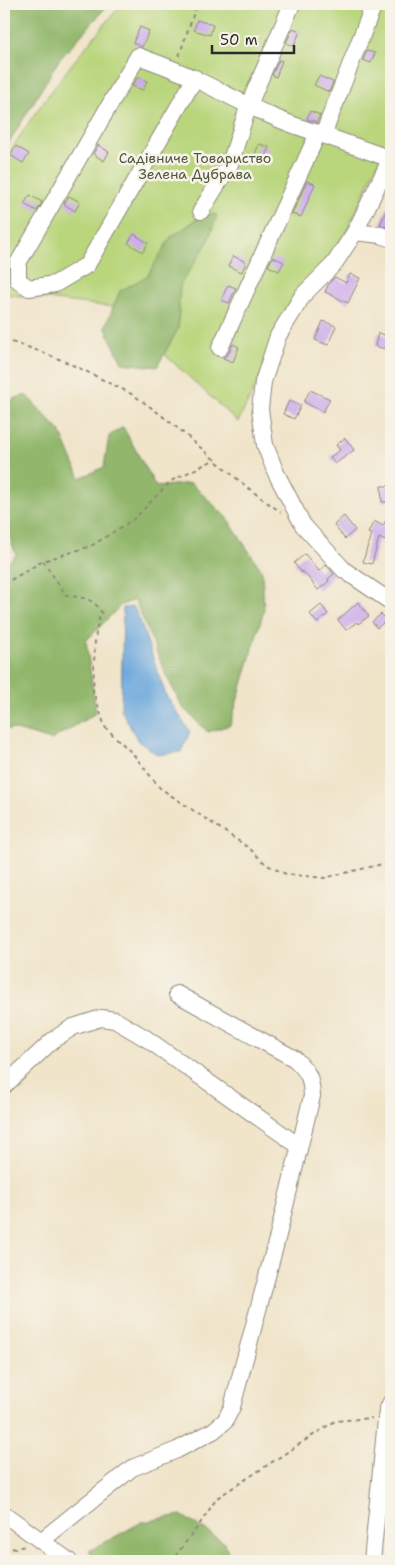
<svg xmlns="http://www.w3.org/2000/svg" width="395" height="1565" font-family="'Shantell Sans',sans-serif">
<rect width="100%" height="100%" fill="#f7f3e8"/>
<filter id="ink" filterUnits="userSpaceOnUse"><feTurbulence type="fractalNoise" baseFrequency=".02" numOctaves="2"/><feDisplacementMap in="SourceGraphic" scale="10" xChannelSelector="R" yChannelSelector="G"/><feConvolveMatrix kernelMatrix="1 2 1 2 8 2 1 2 1" color-interpolation-filters="sRGB"/></filter>
<filter id="wash" filterUnits="userSpaceOnUse"><feTurbulence type="fractalNoise" baseFrequency=".0096" numOctaves="4" result="noise"/><feDisplacementMap in="SourceGraphic" scale="20" xChannelSelector="R" yChannelSelector="G"/><feGaussianBlur stdDeviation="1.12" result="paint"/><feColorMatrix in="noise" values="0 0 0 0 0 0 0 0 0 0 0 0 0 0 0 0 0 1.4 0 .05"/><feComposite in="paint" operator="in"/></filter>
<g filter="url(#wash)">
<rect width="100%" height="100%" fill="#f0e4c9"/>
<path fill="#b9d67d" stroke="#728054" d="M122,4H391V135L346,233L302,292L238,422L113,307L4,294V162C37,105 79,54 122,4Z"/>
<g fill="#92b76c" stroke="#5e714c">
<polygon points="4,4 109,4 59,60 4,151"/>
<polygon points="206,213 217,215 208,242 180,285 178,329 157,367 122,363 105,327 120,291 147,276 171,237"/>
<polygon points="26,395 60,431 80,478 104,467 109,436 123,427 156,487 191,483 227,518 262,571 264,610 230,725 208,732 183,708 166,675 135,600 121,605 86,641 96,713 51,740 13,729 4,730 4,566 16,555 7,530 4,529 4,402"/>
<polygon points="181,1515 225,1543 231,1561 98,1561 89,1551 142,1522"/>
</g>
<polygon fill="#6ca7dc" stroke="#4c6984" points="134,607 139,618 166,695 190,732 181,752 158,755 138,741 121,710 123,608"/>
<g id="blocks">
<g fill="#ccabeb">
<polygon points="197,20 213,25 210,35 194,30"/>
<polygon points="140,27 149,31 142,47 133,43"/>
<polygon points="293,28 300,31 294,46 286,43"/>
<polygon points="367,51 375,53 371,63 363,60"/>
<polygon points="279,60 282,61 276,77 272,75"/>
<polygon points="319,76 333,82 329,92 314,85"/>
<polygon points="138,77 147,81 143,90 132,86"/>
<polygon points="310,111 320,115 317,122 307,119"/>
<polygon points="259,144 269,147 263,163 253,159"/>
<polygon points="98,145 109,152 104,161 93,154"/>
<polygon points="16,146 29,154 23,163 10,155"/>
<polygon points="307,181 315,184 301,217 292,214"/>
<polygon points="30,195 42,202 37,211 24,204"/>
<polygon points="69,196 80,202 75,211 64,204"/>
<polygon points="391,199 391,228 380,225"/>
<polygon points="134,234 148,243 143,252 128,243"/>
<polygon points="233,256 246,262 242,272 228,266"/>
<polygon points="273,257 284,262 279,271 268,266"/>
<polygon points="350,274 360,278 348,303 325,292 329,283 335,277 346,283"/>
<polygon points="228,285 236,288 229,303 221,300"/>
<polygon points="323,321 336,326 328,345 315,340"/>
<polygon points="378,333 389,336 385,349 375,346"/>
<polygon points="233,344 239,347 233,362 223,358 229,353"/>
<polygon points="310,390 330,399 323,412 304,402"/>
<polygon points="289,401 301,406 294,419 283,414"/>
<polygon points="345,438 354,450 335,464 330,457 340,450 336,445"/>
<polygon points="381,486 391,486 391,502 382,502"/>
<polygon points="391,510 391,529 385,541 379,538 372,564 363,562 371,534 368,533 374,521 383,526"/>
<polygon points="344,516 355,530 345,539 334,525"/>
<polygon points="305,554 319,571 326,565 334,574 328,579 329,581 318,590 303,571 302,573 294,563"/>
<polygon points="358,602 369,616 358,624 357,622 346,630 338,620"/>
<polygon points="321,605 328,614 317,623 310,614"/>
<polygon points="381,614 387,620 377,628 372,622"/>
</g>
</g>
</g>
<g filter="url(#ink)">
<use href="#blocks" fill-opacity="0" stroke="#8e887a" stroke-width="1"/>
<g fill="none" stroke-linecap="round" stroke-linejoin="round">
<g stroke="#8e887a" stroke-width="18">
<g id="minor">
<path d="M195,78L87,265L55,284L29,288L18,280V263L138,56C157,63 177,70 195,79C237,99 272,120 318,133"/>
<polyline points="323,135 391,159"/>
<polyline points="391,158 355,232 334,264 303,295 278,336 263,382 260,409 265,445 276,473 303,525 344,570 391,602"/>
<polyline points="201,211 230,164 248,107 292,4"/>
<polyline points="355,232 381,235 391,239"/>
<polyline points="220,348 318,133 323,135 374,4"/>
<polyline points="4,1086 53,1040 73,1027 101,1018 115,1020 147,1039 299,1146"/>
<polyline points="4,1514 69,1561"/>
<path d="M41,1541L132,1468L177,1450L213,1431L225,1421L232,1407L277,1239L312,1096C311,1077 309,1073 295,1059L177,994"/>
<polyline points="372,1561 387,1410 391,1402"/>
</g>
</g>
<g stroke="#8e887a" stroke-width="2" stroke-dasharray="4 4" stroke-linecap="butt">
<polyline points="179,56 197,4"/>
<path d="M4,340C41,350 75,365 109,383C118,387 127,391 136,397C187,431 230,478 281,512"/>
<path d="M43,561L66,595C83,598 93,597 102,613L98,621L95,640L93,691L105,727L133,754L160,788L249,848L267,865L286,874L324,878L391,862"/>
<polyline points="4,584 43,561 91,546 134,519 171,481 216,459"/>
<polyline points="4,1550 26,1546"/>
<polyline points="169,1561 173,1559 199,1525 217,1498 335,1421 372,1418"/>
</g>
<use href="#minor" stroke="#fff" stroke-width="16"/>
</g>
</g>
<g text-anchor="middle" dominant-baseline="central" stroke-width="5" stroke-linejoin="round" paint-order="stroke">
<g font-size="14" fill="#4e5640" stroke="#f7f3e8">
<text x="195" y="158">Садівниче Товариство<tspan x="195" dy="16">Зелена Дубрава</tspan></text>
</g>
</g>
<rect width="395" height="1565" fill="none" stroke="#f7f3e8" stroke-width="20"/>
<path d="M212 45v8h82v-8" fill="none" stroke="#2b2b2b" stroke-width="2.5"/>
<text x="220" y="45" font-size="15" fill="#2b2b2b" stroke="#f7f3e8" stroke-width="4" paint-order="stroke">50 m</text>
</svg>
